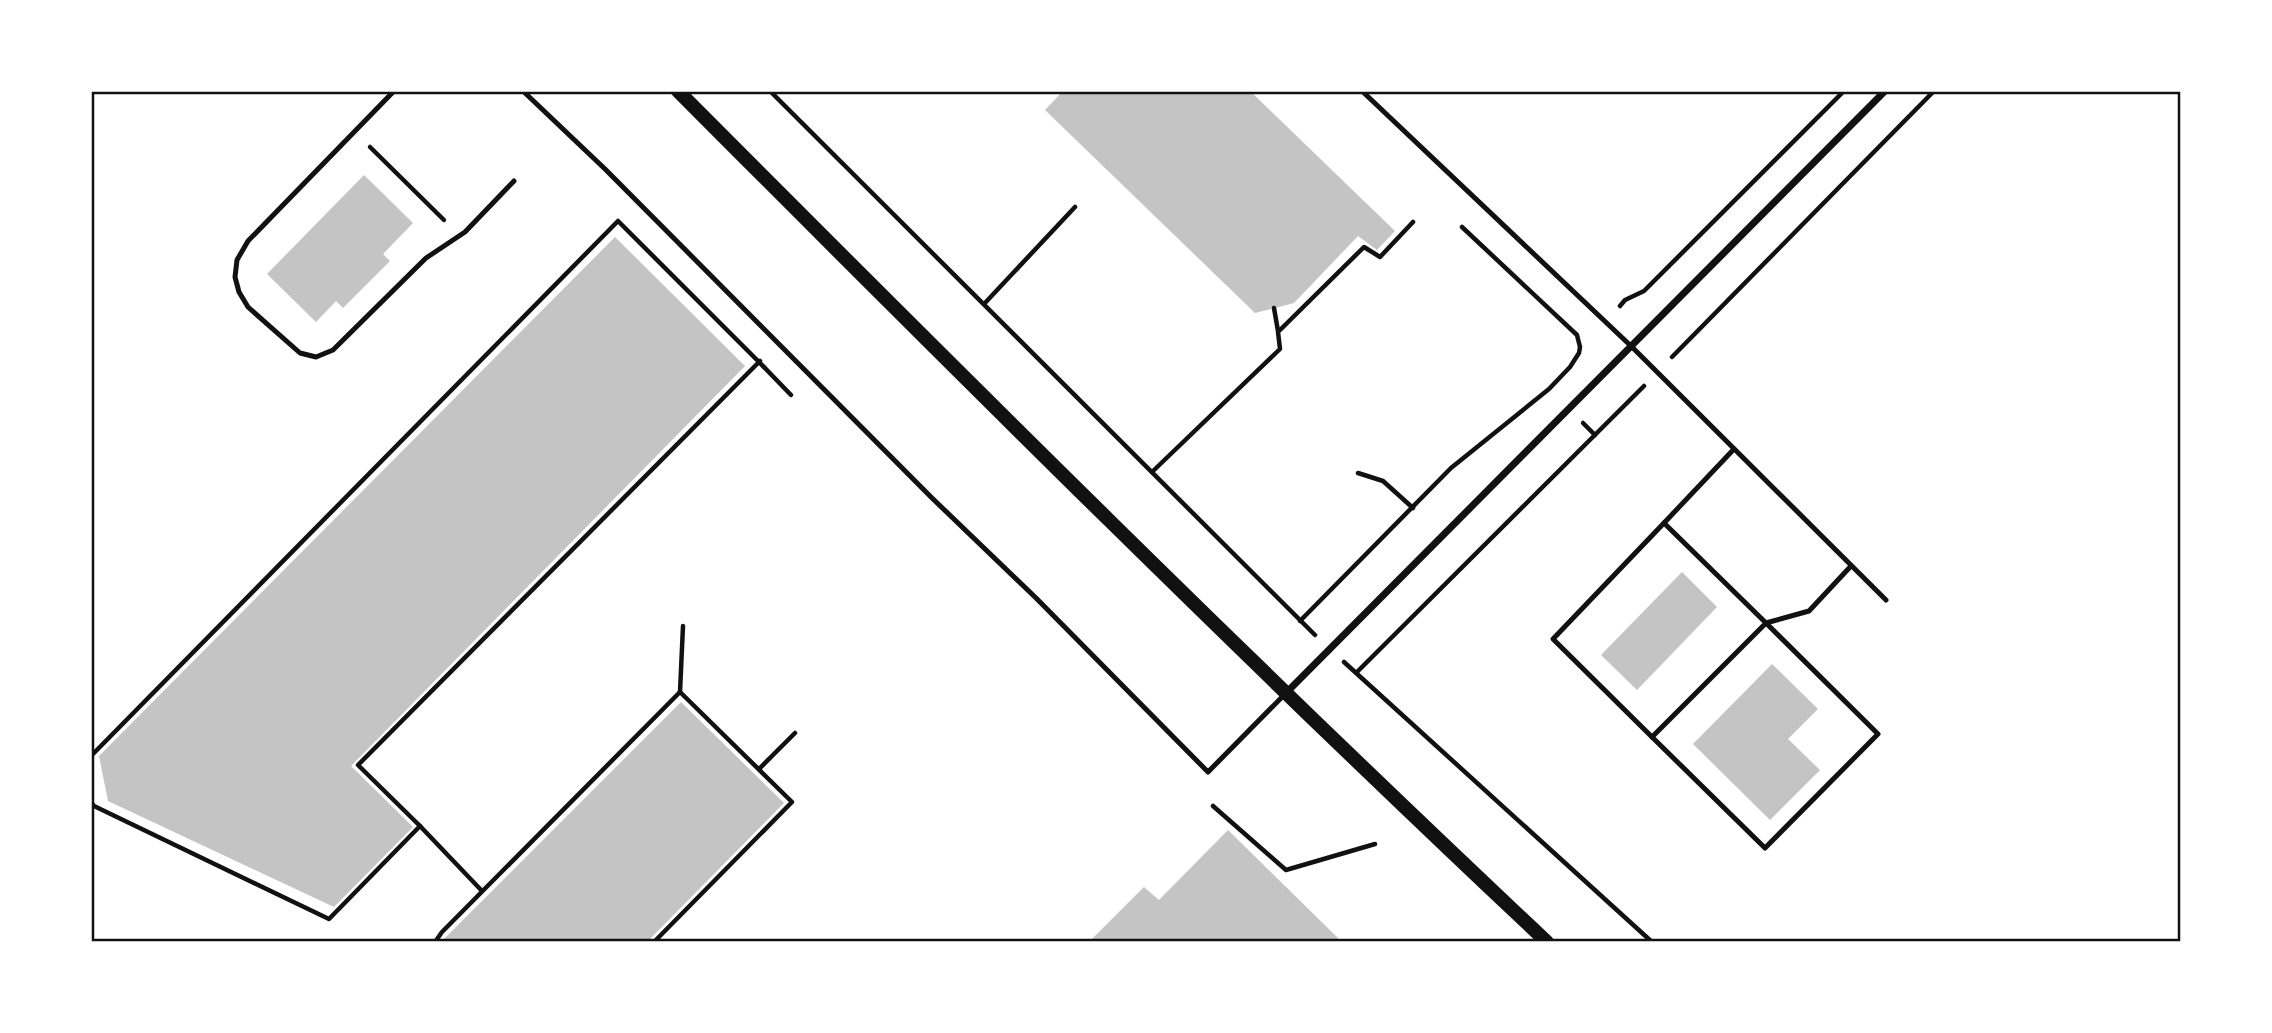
<svg xmlns="http://www.w3.org/2000/svg" width="2272" height="1033" font-family="Signika,sans-serif">
<rect width="100%" height="100%" fill="#fff"/>
<g fill="#c4c4c4">
<polygon points="1063,91 1250,91 1395,231 1377,250 1358,236 1294,303 1255,313 1045,110"/>
<polygon points="364,175 413,223 383,254 390,261 343,308 336,301 316,322 267,274"/>
<polygon points="615,237 745,366 351,766 413,827 334,907 108,801 99,756"/>
<polygon points="1682,572 1717,607 1637,690 1601,655"/>
<polygon points="1772,664 1818,709 1788,739 1820,770 1770,820 1693,744"/>
<polygon points="681,702 784,803 647,942 441,942"/>
<polygon points="1228,830 1338,938 1335,942 1089,942 1144,887 1159,900"/>
</g>
<g fill="none" stroke-linecap="round" stroke-linejoin="round">
<g stroke="#111" stroke-width="4.5">
<polyline points="770,91 1315,635"/>
<polyline points="370,147 444,220"/>
<polyline points="984,304 1075,207"/>
<polyline points="1620,306 1625,300 1644,291 1844,91"/>
<polyline points="1274,308 1278,331"/>
<polyline points="1672,357 1934,91"/>
<polyline points="760,361 759,362 791,395"/>
<polyline points="1583,423 1595,435"/>
<polyline points="1152,472 1280,349 1278,332 1364,247 1380,257 1413,222"/>
<polyline points="1358,473 1383,481 1413,508"/>
<polyline points="1300,621 1451,468 1549,389 1570,367 1579,353 1580,347 1577,335 1462,227"/>
<polyline points="1344,662 1652,942"/>
<polyline points="1357,672 1644,386"/>
<polyline points="680,692 683,626"/>
<polyline points="91,756 618,221 759,362 358,765 420,826 329,919 94,806 91,802"/>
<polyline points="759,769 795,733"/>
<polyline points="1213,806 1286,870 1375,844"/>
<polyline points="420,826 482,891"/>
<polyline points="435,942 442,932 680,692 792,802 654,942"/>
</g>
<g stroke="#111" stroke-width="5">
<polyline points="394,91 248,241 237,260 235,277 239,292 248,307 300,353 316,357 333,350 426,258 465,232 514,181"/>
<polyline points="523,91 605,169 932,498 1036,598 1208,772 1286,693"/>
<polyline points="1362,91 1632,347 1886,600"/>
<polygon points="1664,523 1766,623 1652,737 1553,639"/>
<polyline points="1664,523 1734,449"/>
<polyline points="1766,623 1809,611 1851,566"/>
<polyline points="1652,737 1765,848 1878,734 1766,623"/>
</g>
<polyline stroke="#111" stroke-width="7" points="1286,693 1885,91"/>
<path stroke="#111" stroke-width="14" d="M678,91C964,378 1251,664 1547,942"/>
</g>
<rect width="2272" height="1033" fill="none" stroke="#ffffff" stroke-width="186"/>
<rect x="93" y="93" width="2086" height="847" fill="none" stroke="#111" stroke-width="2.5"/>
</svg>
